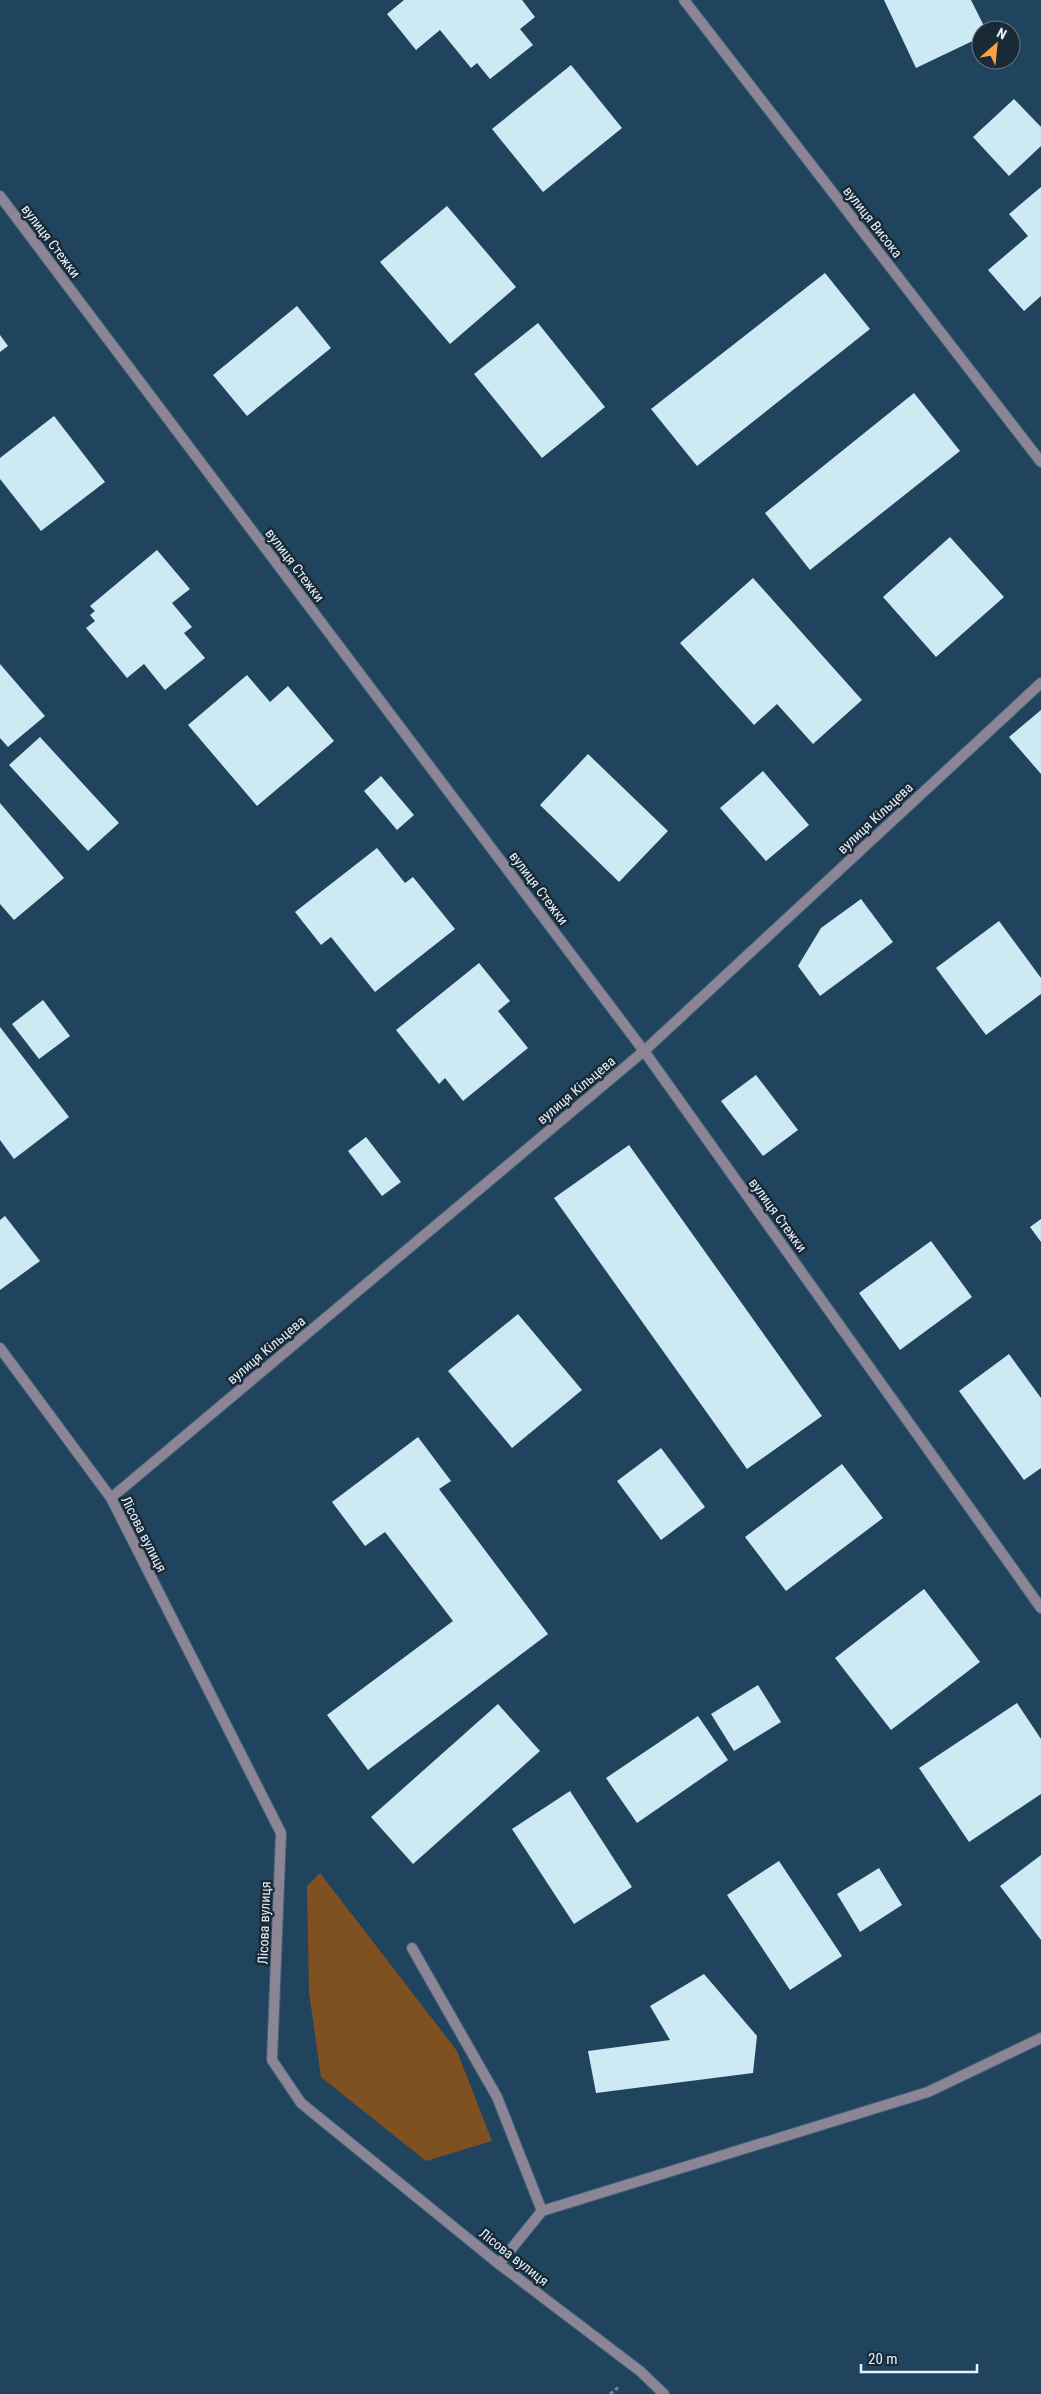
<svg xmlns="http://www.w3.org/2000/svg" width="1041" height="2394" font-family="'Roboto Condensed',sans-serif">
<rect width="100%" height="100%" fill="#20445e"/>
<polygon fill="#7f5020" points="320,1873 457,2051 492,2141 426,2161 321,2077 309,1992 307,1886"/>
<g fill="#cde9f3">
<polygon points="404,0 522,0 535,17 520,29 533,45 490,79 477,63 471,68 440,30 416,50 387,14"/>
<polygon points="884,0 971,0 986,30 981,30 981,37 916,68"/>
<polygon points="571,65 622,128 543,192 492,129"/>
<polygon points="1014,99 1041,127 1041,146 1009,176 973,137"/>
<polygon points="1041,187 1041,296 1024,311 988,270 1028,236 1009,214"/>
<polygon points="447,206 516,287 450,344 380,262"/>
<polygon points="825,273 870,329 697,466 651,409"/>
<polygon points="297,306 331,348 247,416 213,375"/>
<polygon points="538,323 605,407 542,458 474,374"/>
<polygon points="0,335 8,346 0,352"/>
<polygon points="914,393 960,451 810,570 765,513"/>
<polygon points="54,416 105,482 41,531 0,479 0,458"/>
<polygon points="950,537 1004,597 936,657 883,597"/>
<polygon points="157,550 190,589 172,603 192,627 184,633 205,658 165,690 144,664 127,678 86,628 95,621 90,615 95,611 90,606"/>
<polygon points="753,578 862,700 813,744 777,704 754,725 680,643"/>
<polygon points="0,664 45,716 8,747 0,738"/>
<polygon points="247,675 270,702 288,686 334,741 257,806 188,725"/>
<polygon points="1041,710 1041,774 1009,737"/>
<polygon points="40,737 119,823 88,851 9,765"/>
<polygon points="588,754 668,831 619,882 540,805"/>
<polygon points="763,771 809,825 766,861 720,808"/>
<polygon points="381,776 414,815 397,830 364,791"/>
<polygon points="0,803 64,878 14,920 0,904"/>
<polygon points="377,848 405,883 413,877 455,929 375,992 331,937 321,945 295,912"/>
<polygon points="861,899 893,942 820,996 798,966 821,928"/>
<polygon points="999,921 1041,978 1041,994 986,1035 936,968"/>
<polygon points="479,963 510,1001 498,1011 528,1048 463,1101 445,1078 439,1084 396,1030"/>
<polygon points="43,1000 70,1036 39,1059 12,1024"/>
<polygon points="0,1027 69,1117 14,1159 0,1140"/>
<polygon points="756,1075 798,1130 763,1156 721,1101"/>
<polygon points="366,1137 401,1182 382,1196 348,1151"/>
<polygon points="629,1145 822,1416 747,1469 554,1198"/>
<polygon points="5,1216 40,1261 0,1290 0,1220"/>
<polygon points="1041,1219 1041,1242 1030,1227"/>
<polygon points="931,1241 972,1297 900,1350 859,1293"/>
<polygon points="518,1314 582,1390 512,1448 448,1371"/>
<polygon points="1009,1354 1041,1398 1041,1468 1024,1480 959,1391"/>
<polygon points="418,1437 451,1481 439,1489 548,1634 368,1770 327,1715 453,1621 385,1532 365,1546 332,1502"/>
<polygon points="661,1448 705,1507 661,1540 617,1481"/>
<polygon points="842,1464 883,1518 786,1591 745,1537"/>
<polygon points="924,1589 980,1662 891,1730 835,1658"/>
<polygon points="758,1685 781,1722 734,1751 711,1714"/>
<polygon points="1017,1703 1041,1739 1041,1794 969,1842 919,1768"/>
<polygon points="498,1704 540,1751 413,1864 371,1817"/>
<polygon points="698,1716 728,1760 637,1823 606,1778"/>
<polygon points="570,1791 632,1887 574,1924 512,1829"/>
<polygon points="1041,1855 1041,1940 1000,1886"/>
<polygon points="779,1861 842,1956 790,1990 727,1895"/>
<polygon points="879,1868 902,1905 860,1932 837,1894"/>
<polygon points="704,1974 757,2036 753,2073 596,2093 588,2051 670,2040 650,2006"/>
</g>
<g fill="none" stroke-linecap="round" stroke-linejoin="round">
<g stroke="#406077" stroke-width="12">
<polyline id="service" points="412,1948 497,2097 542,2211"/>
</g>
<g stroke="#406077" stroke-width="12">
<g id="minor">
<polyline points="684,0 1041,462"/>
<polyline points="0,196 644,1051 1041,1608"/>
<polyline points="0,1348 111,1498 281,1833 272,2060 301,2103 499,2264 640,2371 664,2394"/>
<polyline points="111,1498 644,1051 1041,683"/>
<polyline points="499,2264 542,2211 928,2092 1041,2038"/>
</g>
</g>
<polyline stroke="#698498" stroke-width="3" stroke-dasharray="4 2.5" stroke-linecap="butt" points="610,2394 619,2387"/>
<use href="#service" stroke="#8b8596" stroke-width="10"/>
<use href="#minor" stroke="#8b8596" stroke-width="10"/>
</g>
<g text-anchor="middle" dominant-baseline="central" stroke-width="5" stroke-linejoin="round" paint-order="stroke">
<g font-size="14" fill="#e5f1fb" stroke="#192935">
<text transform="translate(873 222) rotate(52)">вулиця Висока</text>
<text transform="translate(51 241) rotate(53)">вулиця Стежки</text>
<text transform="translate(295 565) rotate(53)">вулиця Стежки</text>
<text transform="translate(875 818) rotate(-43)">вулиця Кільцева</text>
<text transform="translate(539 888) rotate(53)">вулиця Стежки</text>
<text transform="translate(576 1090) rotate(-40)">вулиця Кільцева</text>
<text transform="translate(778 1215) rotate(54)">вулиця Стежки</text>
<text transform="translate(266 1350) rotate(-40)">вулиця Кільцева</text>
<text transform="translate(144 1534) rotate(63)">Лісова вулиця</text>
<text transform="translate(264 1923) rotate(-88)">Лісова вулиця</text>
<text transform="translate(514 2257) rotate(38)">Лісова вулиця</text>
</g>
</g>
<g transform="translate(996 45) rotate(27)"><circle r="24" fill="#192935" stroke="#6b7984"/>
<path d="M0-4L9 19L0 12L-9 19Z" fill="#f7a149"/>
<text y="-8" font-size="14" font-weight="bold" text-anchor="middle" fill="#e5f1fb">N</text>
</g>
<path d="M861 2364v8h116v-8" fill="none" stroke="#e5f1fb" stroke-width="2.5"/>
<text x="868" y="2364" font-size="15" fill="#e5f1fb" stroke="#192935" stroke-width="4" paint-order="stroke">20 m</text>
</svg>
